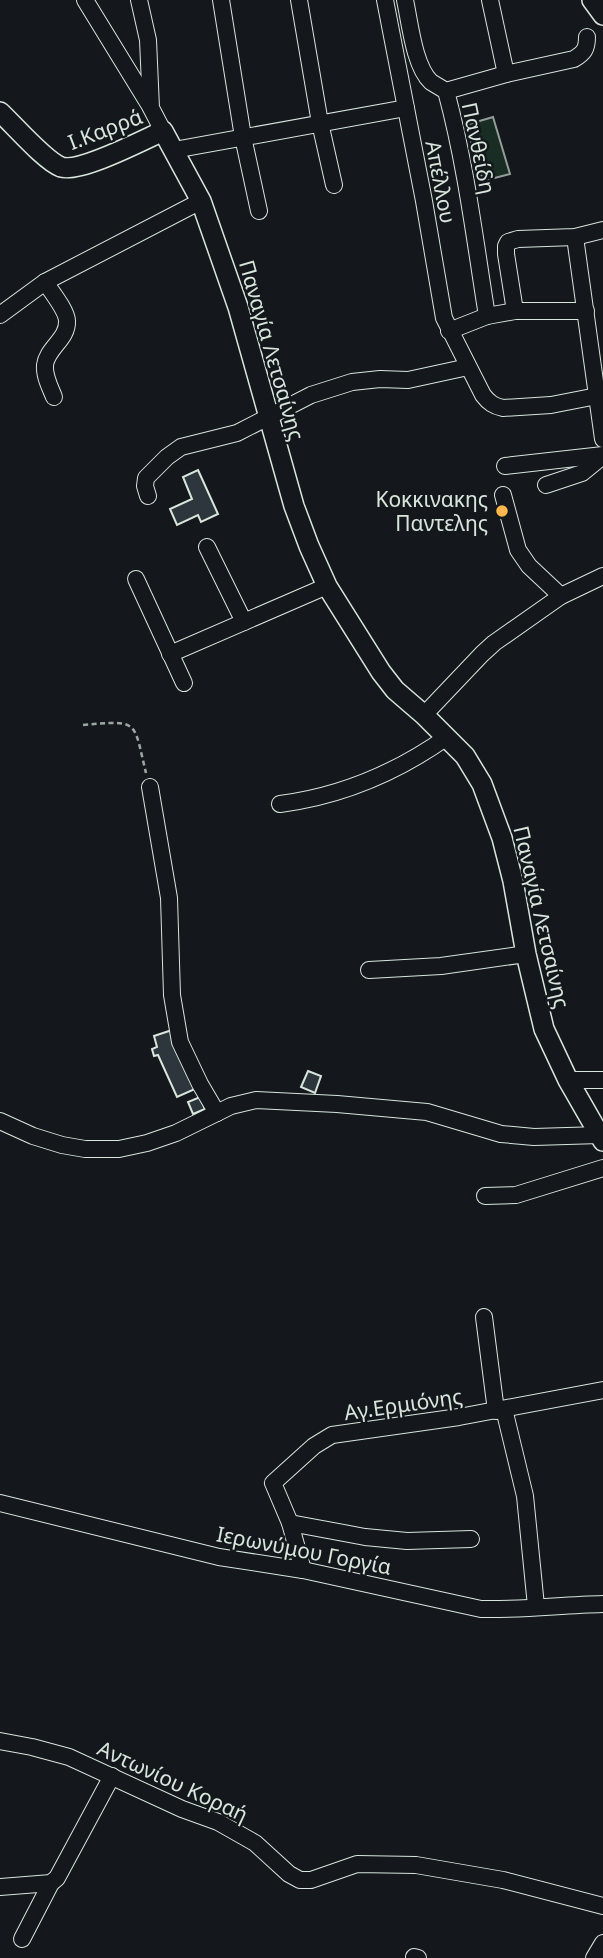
<svg xmlns="http://www.w3.org/2000/svg" width="603" height="1958" font-family="'Noto Sans',sans-serif">
<rect width="100%" height="100%" fill="#14181c"/>
<polygon fill="#1a2d24" stroke="#939e99" stroke-width="2" points="493,117 510,174 483,181 466,125"/>
<g fill="#2c363c" stroke="#d8e6dc" stroke-width="2">
<polygon points="198,470 218,514 201,522 198,515 177,525 170,509 192,499 183,477"/>
<polygon points="172,1030 195,1089 177,1097 158,1055 154,1056 152,1049 157,1047 154,1036"/>
<polygon points="308,1071 321,1076 315,1093 301,1087"/>
<polygon points="200,1097 205,1109 193,1114 188,1102"/>
</g>
<g fill="none" stroke-linecap="round" stroke-linejoin="round">
<g stroke="#d8e6dc" stroke-width="18">
<g id="minor">
<polyline points="85,0 150,106"/>
<polyline points="139,0 148,40 151,108 163,131"/>
<polyline points="221,0 243,137 259,211"/>
<polyline points="299,0 320,123 334,185"/>
<path d="M385,0L424,201L444,318L483,395C489,403 494,406 503,408L551,405L597,396"/>
<path d="M405,0C410,23 414,66 431,82C436,85 441,88 446,91C466,165 475,241 487,316"/>
<polyline points="490,0 506,74"/>
<path d="M446,91L506,74L574,59C584,53 587,49 587,37"/>
<polyline points="174,150 406,108"/>
<polyline points="575,237 603,439"/>
<path d="M45,282C51,291 67,311 67,321C68,339 47,348 45,365C44,376 50,387 54,397"/>
<polyline points="515,311 506,254 506,246 508,242 518,239 575,237 603,230"/>
<polyline points="0,315 45,282 201,201"/>
<polyline points="449,331 487,316 515,311 586,311"/>
<polyline points="505,466 603,455"/>
<polyline points="546,485 582,473 603,456"/>
<polyline points="503,495 518,550 529,566 561,596"/>
<polyline points="148,496 145,486 146,478 167,457 181,447 237,433 311,395 352,382 380,379 408,380 468,367"/>
<polyline points="207,547 244,622"/>
<polyline points="136,579 184,683"/>
<polyline points="170,654 327,586"/>
<polyline points="424,715 482,654 494,643 561,596 603,576"/>
<polyline points="150,787 169,898 172,995 180,1042 200,1084 217,1113"/>
<path d="M280,804C342,796 396,773 447,737"/>
<polyline points="369,970 441,966 526,954"/>
<polyline points="568,1080 603,1080"/>
<polyline points="0,1121 33,1136 62,1145 85,1149 119,1149 147,1143 176,1133 231,1106 256,1100 337,1104 427,1112 501,1134 534,1137 600,1135"/>
<polyline points="485,1196 516,1195 603,1168"/>
<polyline points="484,1317 496,1411"/>
<polyline points="504,1409 525,1496 536,1606"/>
<path d="M0,1503L219,1557L303,1570L481,1609C521,1610 562,1605 603,1604"/>
<polyline points="290,1523 365,1537 407,1541 471,1539"/>
<polyline points="303,1570 290,1523 273,1483 314,1446 332,1435 459,1417 603,1390"/>
<polyline points="0,1741 32,1747 69,1757 182,1809 218,1822 255,1843 289,1874 300,1880 311,1880 357,1864 416,1865 503,1880 603,1906"/>
<polyline points="0,1887 51,1883 57,1878 112,1776"/>
<polyline points="22,1939 51,1883"/>
<polyline points="414,1957 418,1958"/>
<polyline points="594,1958 603,1943"/>
</g>
</g>
<g stroke="#d8e6dc" stroke-width="22">
<g id="major">
<polyline points="592,0 603,15"/>
<path d="M0,112C14,125 45,161 61,167C80,173 143,140 163,131L201,201L238,307L294,506L309,546L327,586L381,672L395,690L424,715L465,756L482,784L502,838L513,881L526,954L544,1029L568,1080L603,1141"/>
</g>
</g>
<path stroke="#9da8a2" stroke-width="2.5" stroke-dasharray="5 3.5" stroke-linecap="butt" d="M83,725C140,720 133,720 146,773"/>
<use href="#minor" stroke="#14181c" stroke-width="16"/>
<use href="#major" stroke="#14181c" stroke-width="19"/>
</g>
<circle fill="#ffb74d" stroke="#14181c" stroke-width="2.5" cx="502" cy="511" r="7"/>
<g text-anchor="middle" dominant-baseline="central" stroke-width="5" stroke-linejoin="round" paint-order="stroke">
<g font-size="21" fill="#d8e6dc" stroke="#14181c">
<text transform="translate(105 129) rotate(-21)">Ι.Καρρά</text>
<text transform="translate(479 148) rotate(78)">Πανθείδη</text>
<text transform="translate(441 182) rotate(79)">Απέλλου</text>
<text transform="translate(272 350) rotate(74)">Παναγία Λετσαίνης</text>
<text transform="translate(542 917) rotate(77)">Παναγία Λετσαίνης</text>
<text transform="translate(403 1404) rotate(-8)">Αγ.Ερμιόνης</text>
<text transform="translate(304 1550) rotate(11)">Ιερωνύμου Γοργία</text>
<text transform="translate(173 1781) rotate(25)">Αντωνίου Κοραή</text>
</g>
<g font-size="21" fill="#d8e6dc" stroke="#14181c" text-anchor="end">
<text x="488" y="499">Κοκκινακης<tspan x="488" dy="24">Παντελης</tspan></text>
</g>
</g>
</svg>
